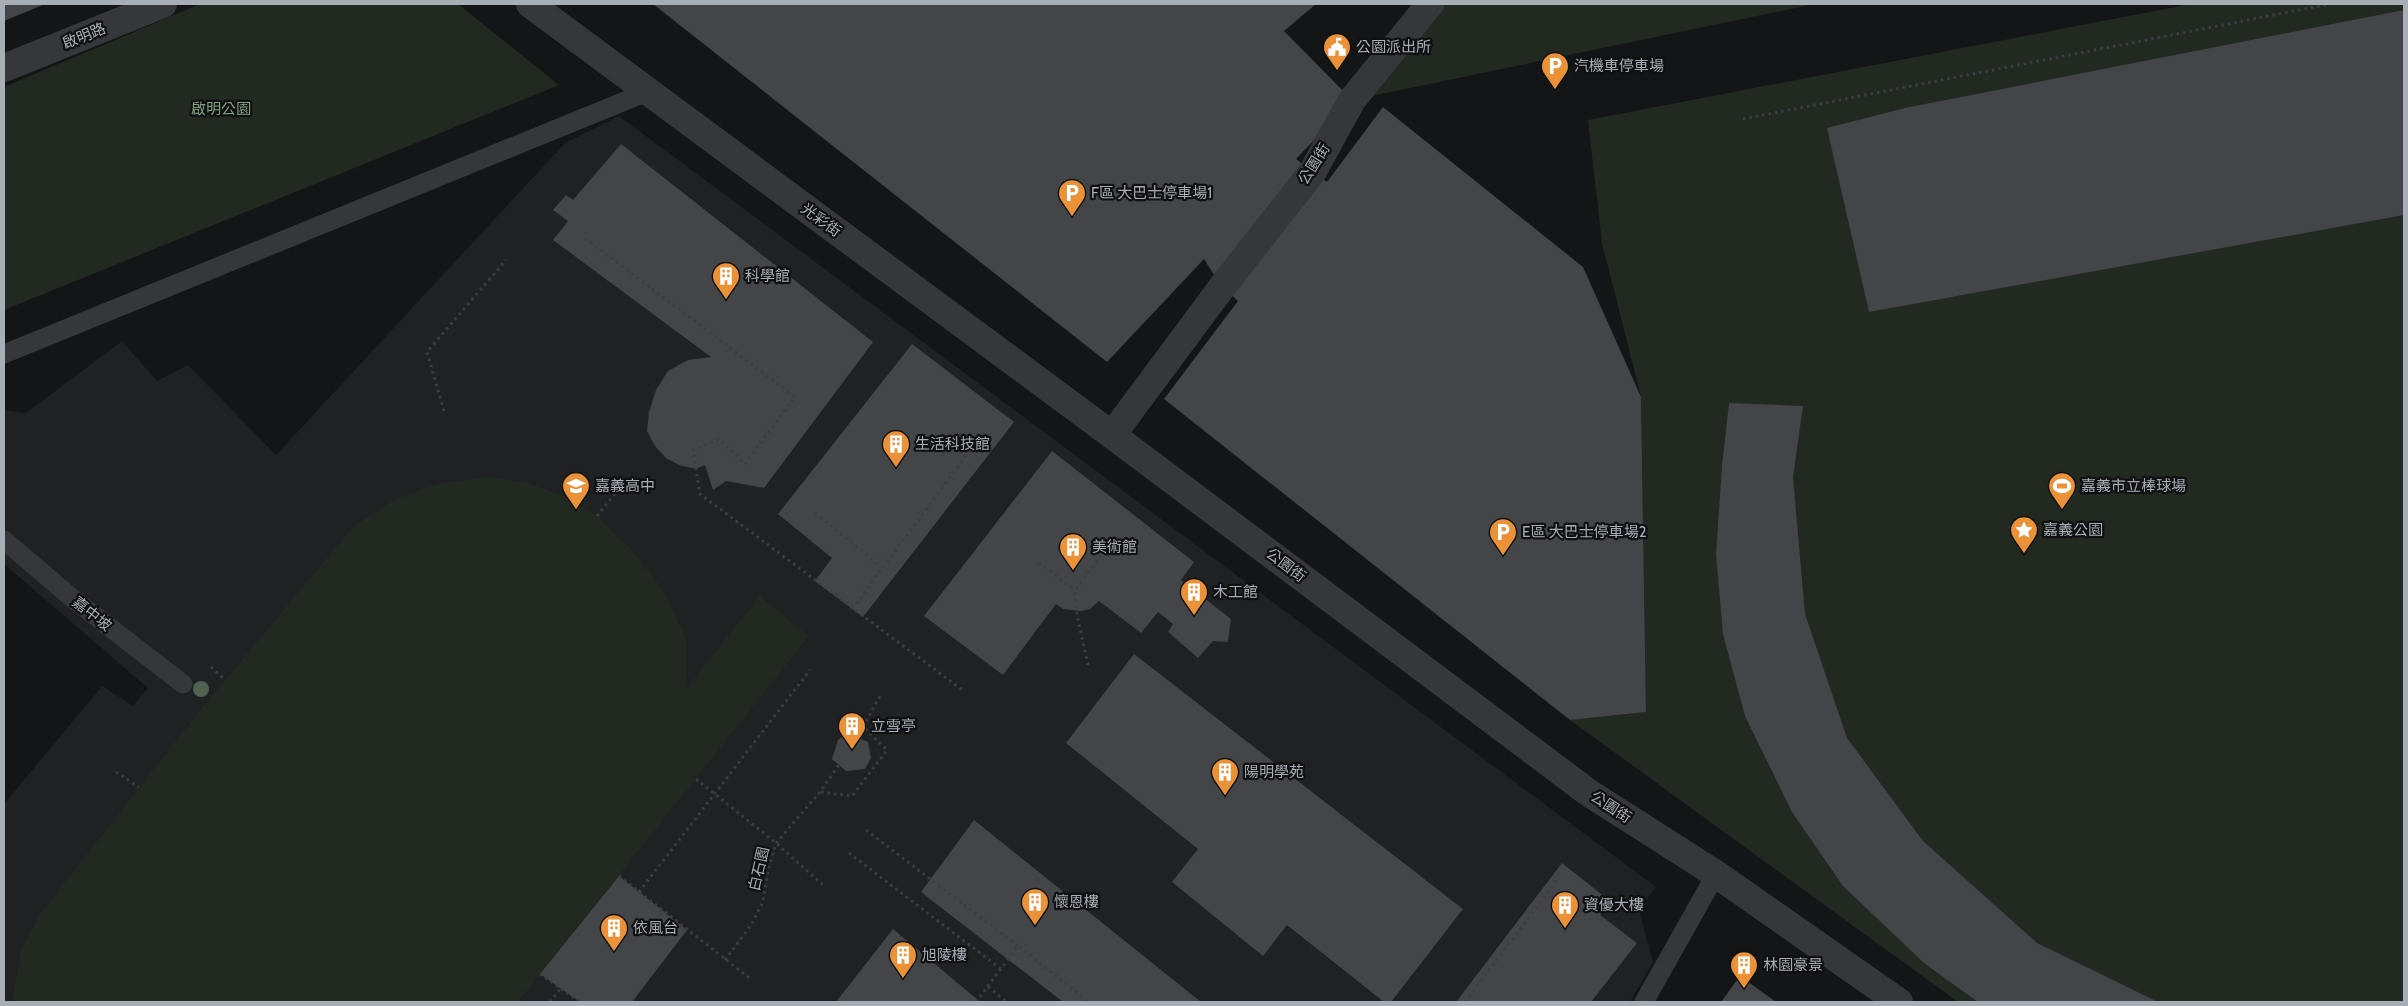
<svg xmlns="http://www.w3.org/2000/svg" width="2408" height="1006" font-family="Cabin,'Noto Sans TC',sans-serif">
<rect width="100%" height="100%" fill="#141516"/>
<polygon fill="#202123" points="619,116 1656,887 1639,910 1653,962 1630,1002 4,1002 4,804 102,686 133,706 148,688 4,564 4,410 26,413 122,341 157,381 188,365 276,455 565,143"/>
<g fill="#212921">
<polygon points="200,4 458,4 559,85 4,310 4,87"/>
<polygon points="1432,4 1815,4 1352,100"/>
<polygon points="2191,4 2404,4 2404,1002 1958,1002 1570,720 1646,712 1641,397 1602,243 1588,120"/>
<polygon points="488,477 525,482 566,497 597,516 632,550 663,590 686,639 686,689 760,596 809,636 518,1002 12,1002 21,951 40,914 206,703 354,526 396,499 441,483"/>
</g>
<g fill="#434549">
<polygon points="4,4 45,4 4,21"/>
<polygon points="653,4 1316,4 1284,31 1352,100 1296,159 1327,182 1383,107 1583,267 1641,397 1646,712 1570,720 1164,399 1238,301 1222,287 1204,259 1107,362"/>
<polygon points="2404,10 2404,215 1869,312 1827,128 1905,108"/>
<polygon points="621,144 873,342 764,488 726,481 713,490 705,465 696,469 679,465 666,458 655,446 647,431 649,412 656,390 668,371 688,360 711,357 553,240 568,221 553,210 566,195 573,200"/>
<polygon points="912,344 1014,422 863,617 815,581 832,558 778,514"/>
<polygon points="1729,403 1803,406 1793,477 1805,614 1847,738 1923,841 2037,943 2158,1002 1978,1002 1924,963 1843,886 1792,812 1745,716 1723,634 1716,554 1722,466"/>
<polygon points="1052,451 1194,562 1181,580 1231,619 1228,642 1213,641 1198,658 1168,632 1173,624 1158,612 1141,633 1099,601 1090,609 1081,611 1063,609 1056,604 1003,675 924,616"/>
<polygon points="1134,654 1463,909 1391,1002 1384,1002 1287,925 1263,956 1172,882 1198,849 1066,743"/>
<polygon points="846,734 868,742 871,758 865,769 846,771 832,759 838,740"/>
<polygon points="974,820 1201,1002 1063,1002 921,892"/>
<polygon points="1562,863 1610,901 1600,915 1637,943 1591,1002 1456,1002"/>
<polygon points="619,876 687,930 632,1002 580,1002 540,974"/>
<polygon points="893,929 978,1000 981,1002 836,1002"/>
<polygon points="1740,976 1776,1002 1721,1002"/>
</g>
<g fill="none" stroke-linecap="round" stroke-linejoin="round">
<g stroke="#3c3e42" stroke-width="3" stroke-dasharray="2.5 4" stroke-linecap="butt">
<polyline points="1743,119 2330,4"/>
<polyline points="585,238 795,397 745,464 719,439 693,450 700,494 965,692"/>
<polyline points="444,411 427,352 506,260"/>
<polyline points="815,513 883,568"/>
<polyline points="597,516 622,485"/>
<polyline points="1039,563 1075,590"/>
<polyline points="852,609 977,441"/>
<polyline points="1088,665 1076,610 1075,590 1101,556"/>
<polyline points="211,667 225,680"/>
<polyline points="863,727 881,694"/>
<polyline points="116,772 139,787"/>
<polyline points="696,779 776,843 824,886"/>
<polyline points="821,792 852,796 887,750 863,727 857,738"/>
<polyline points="866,830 1018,946"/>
<polyline points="849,853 1001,969"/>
<polyline points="619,876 752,980"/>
<polyline points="639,892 810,670"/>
<polyline points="725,960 751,925 763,902 768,869 776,843 820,792 839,765"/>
<polyline points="540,974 580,1002"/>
<polyline points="988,987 1007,1002"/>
<polyline points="550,1002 561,988"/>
<polyline points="976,1002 1018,946 1089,1002"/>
<polyline points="1465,1002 1558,879"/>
</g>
<g stroke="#36373b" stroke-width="19">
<polyline points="4,354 647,92"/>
<polyline points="4,540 72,598 183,684"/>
<polyline points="1644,1002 1716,874"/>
</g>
<g stroke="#36373b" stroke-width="28">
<polyline points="530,4 1112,435 1589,793 1716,874 1899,1002"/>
<polyline points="1112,435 1222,287 1313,171 1352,100 1430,4"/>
</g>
<polyline stroke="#36373b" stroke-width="28" points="4,68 163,4"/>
</g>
<circle fill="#50614f" cx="201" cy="689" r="8"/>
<defs>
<g id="civic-pin" transform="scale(1.4375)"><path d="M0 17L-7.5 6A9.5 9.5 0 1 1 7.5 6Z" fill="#eb9238" stroke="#0f1011"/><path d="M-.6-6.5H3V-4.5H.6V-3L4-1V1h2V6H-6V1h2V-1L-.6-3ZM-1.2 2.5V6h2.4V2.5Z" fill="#fff"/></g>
<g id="parking-pin" transform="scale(1.4375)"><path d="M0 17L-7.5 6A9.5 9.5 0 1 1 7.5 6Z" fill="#eb9238" stroke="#0f1011"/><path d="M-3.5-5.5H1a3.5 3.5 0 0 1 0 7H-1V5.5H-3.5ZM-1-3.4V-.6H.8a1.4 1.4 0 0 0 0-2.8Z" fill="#fff"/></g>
<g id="building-pin" transform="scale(1.4375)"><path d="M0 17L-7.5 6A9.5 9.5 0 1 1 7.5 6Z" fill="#eb9238" stroke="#0f1011"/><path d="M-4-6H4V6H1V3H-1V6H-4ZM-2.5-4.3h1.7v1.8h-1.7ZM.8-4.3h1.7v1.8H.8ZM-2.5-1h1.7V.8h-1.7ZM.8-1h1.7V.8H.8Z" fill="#fff"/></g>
<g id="school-pin" transform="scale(1.4375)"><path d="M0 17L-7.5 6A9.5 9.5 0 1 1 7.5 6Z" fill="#eb9238" stroke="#0f1011"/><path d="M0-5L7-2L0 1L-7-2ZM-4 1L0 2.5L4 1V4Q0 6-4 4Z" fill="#fff"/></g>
<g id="stadium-pin" transform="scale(1.4375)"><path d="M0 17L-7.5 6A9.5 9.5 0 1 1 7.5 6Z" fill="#eb9238" stroke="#0f1011"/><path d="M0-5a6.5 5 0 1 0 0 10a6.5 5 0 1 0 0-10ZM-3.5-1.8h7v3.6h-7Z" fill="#fff"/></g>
<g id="sight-pin" transform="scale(1.4375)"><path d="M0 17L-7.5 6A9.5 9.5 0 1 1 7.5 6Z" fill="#eb9238" stroke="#0f1011"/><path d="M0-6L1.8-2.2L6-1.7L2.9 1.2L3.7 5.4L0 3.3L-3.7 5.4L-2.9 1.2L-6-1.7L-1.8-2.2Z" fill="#fff"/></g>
</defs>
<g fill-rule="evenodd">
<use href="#civic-pin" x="1337" y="47"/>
<use href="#parking-pin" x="1555" y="66"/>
<use href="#parking-pin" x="1072" y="193"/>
<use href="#building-pin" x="726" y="276"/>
<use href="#building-pin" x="896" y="444"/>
<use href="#school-pin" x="576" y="486"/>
<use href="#stadium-pin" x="2062" y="486"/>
<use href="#sight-pin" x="2024" y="530"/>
<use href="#parking-pin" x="1503" y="532"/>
<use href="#building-pin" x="1073" y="547"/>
<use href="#building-pin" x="1194" y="592"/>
<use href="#building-pin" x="852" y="726"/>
<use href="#building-pin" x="1225" y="772"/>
<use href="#building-pin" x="1035" y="902"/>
<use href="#building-pin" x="1565" y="905"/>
<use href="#building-pin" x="614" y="928"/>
<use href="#building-pin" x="903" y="955"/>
<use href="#building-pin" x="1744" y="965"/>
</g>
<g text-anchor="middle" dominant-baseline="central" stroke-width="4.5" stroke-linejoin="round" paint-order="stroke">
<g font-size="15" fill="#a7aeb6" stroke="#0f1011">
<text transform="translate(84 36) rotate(-22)">啟明路</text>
<text transform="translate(1314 164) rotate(-58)">公園街</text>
<text transform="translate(821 220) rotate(36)">光彩街</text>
<text transform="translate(1286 565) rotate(37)">公園街</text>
<text transform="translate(92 614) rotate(38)">嘉中坡</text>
<text transform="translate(1611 807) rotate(33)">公園街</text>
<text transform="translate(759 869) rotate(-77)">白石園</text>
</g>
<g font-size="15" fill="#a7aeb6" stroke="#0f1011" text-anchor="start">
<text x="1356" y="47">公園派出所</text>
<text x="1574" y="66">汽機車停車場</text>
<text x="1091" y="193">F區 大巴士停車場1</text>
<text x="745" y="276">科學館</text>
<text x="915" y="444">生活科技館</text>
<text x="595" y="486">嘉義高中</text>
<text x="2081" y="486">嘉義市立棒球場</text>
<text x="2043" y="530">嘉義公園</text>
<text x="1522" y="532">E區 大巴士停車場2</text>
<text x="1092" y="547">美術館</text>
<text x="1213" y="592">木工館</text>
<text x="871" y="726">立雪亭</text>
<text x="1244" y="772">陽明學苑</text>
<text x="1054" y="902">懷恩樓</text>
<text x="1584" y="905">資優大樓</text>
<text x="633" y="928">依風台</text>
<text x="922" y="955">旭陵樓</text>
<text x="1763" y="965">林園豪景</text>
</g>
<g font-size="15" fill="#82a07e" stroke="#0f1011">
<text x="221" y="109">啟明公園</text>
</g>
</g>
<rect width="2408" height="1006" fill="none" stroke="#a7aeb6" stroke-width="10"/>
</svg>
